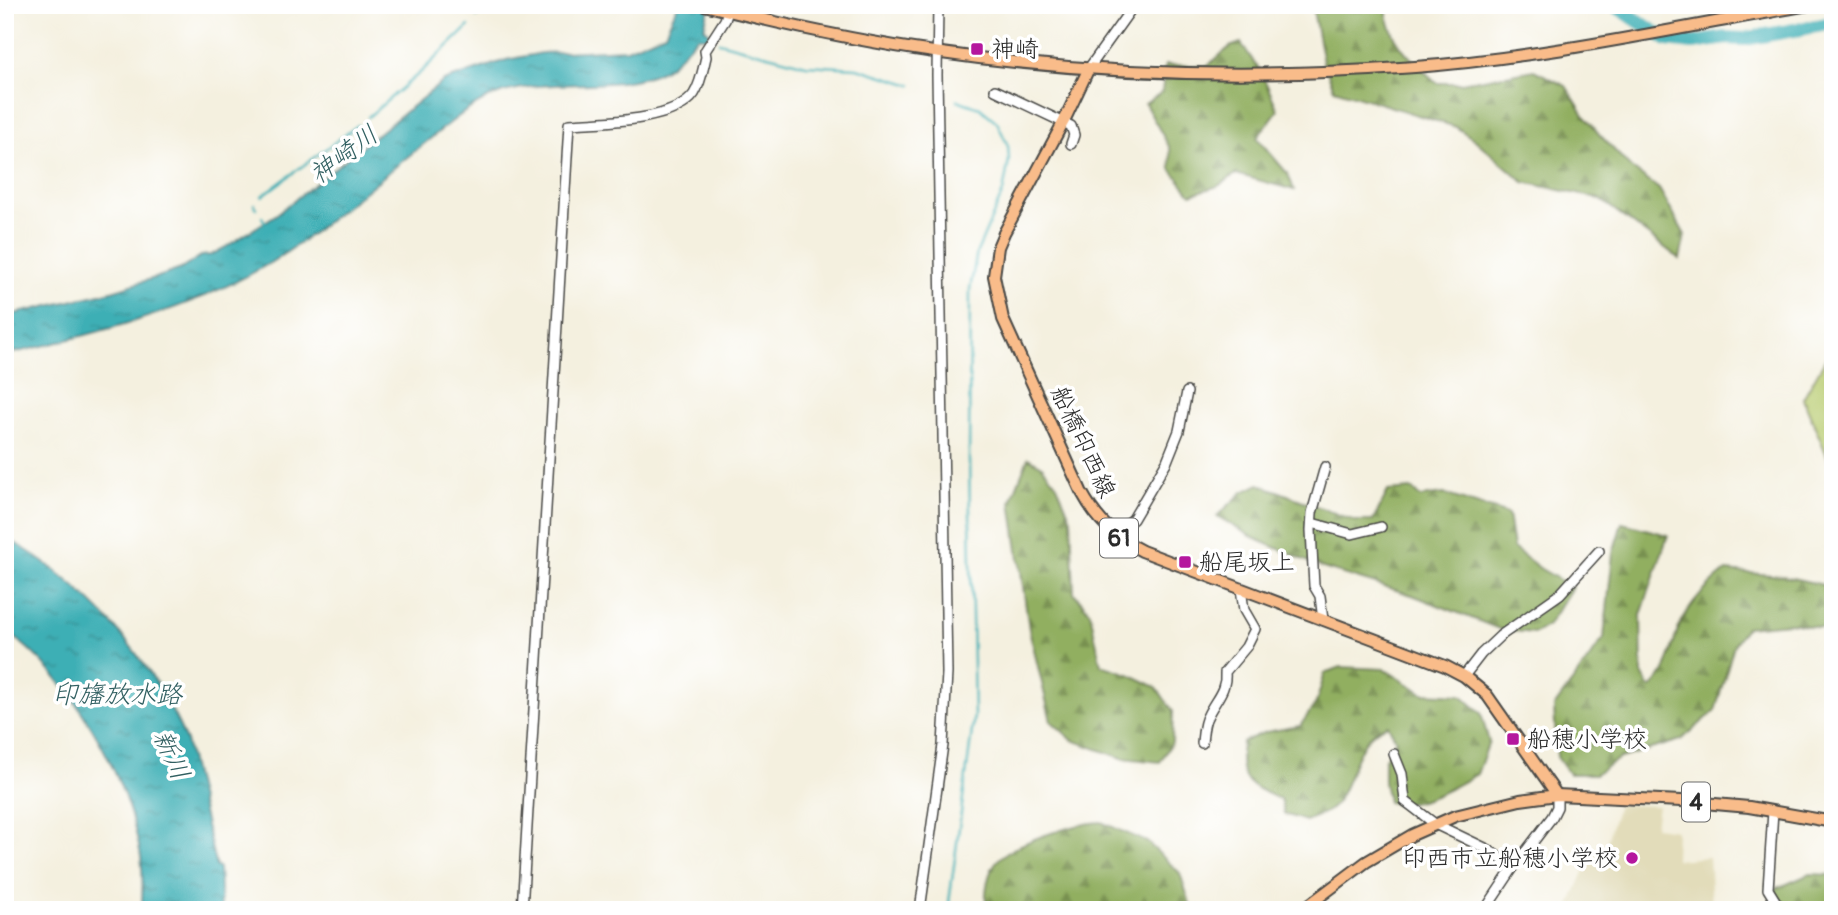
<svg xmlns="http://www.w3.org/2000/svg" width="1838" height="915" font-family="Pangolin,'Klee One',sans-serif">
<defs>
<pattern id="forest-firs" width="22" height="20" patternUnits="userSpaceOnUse" patternTransform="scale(1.75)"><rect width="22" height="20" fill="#91af61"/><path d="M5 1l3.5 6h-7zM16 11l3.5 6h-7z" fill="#778f50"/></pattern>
<pattern id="water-ripples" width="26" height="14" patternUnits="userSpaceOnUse" patternTransform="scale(1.75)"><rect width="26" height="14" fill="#3dafb5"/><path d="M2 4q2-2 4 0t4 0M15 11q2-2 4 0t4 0" fill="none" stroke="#338f93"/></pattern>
</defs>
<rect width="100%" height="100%" fill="#fff"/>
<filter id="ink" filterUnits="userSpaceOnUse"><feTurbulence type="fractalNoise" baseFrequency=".0143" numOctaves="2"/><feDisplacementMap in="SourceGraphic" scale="14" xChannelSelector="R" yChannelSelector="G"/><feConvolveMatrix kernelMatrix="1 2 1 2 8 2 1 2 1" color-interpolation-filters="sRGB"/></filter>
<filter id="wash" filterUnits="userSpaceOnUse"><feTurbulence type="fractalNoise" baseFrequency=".00686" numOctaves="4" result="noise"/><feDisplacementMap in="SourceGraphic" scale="28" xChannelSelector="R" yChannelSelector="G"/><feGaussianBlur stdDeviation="1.57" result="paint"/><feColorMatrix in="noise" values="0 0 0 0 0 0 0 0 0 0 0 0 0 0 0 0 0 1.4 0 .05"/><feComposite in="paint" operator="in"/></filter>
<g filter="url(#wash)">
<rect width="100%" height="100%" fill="#f4f0df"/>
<polygon fill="#e2dcba" points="1618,805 1658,806 1655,827 1676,830 1675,860 1709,857 1712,906 1706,910 1568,910 1593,851 1604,852"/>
<g fill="url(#forest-firs)" stroke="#5e6d46" stroke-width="2">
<path d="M1312,5H1386C1388,41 1412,60 1437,83H1461L1534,70L1566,86L1586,118L1599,134L1631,168L1659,189L1685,235L1680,259L1600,199L1524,182L1475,140L1456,127L1334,89L1323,62Z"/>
<polygon points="1241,43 1262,74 1278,110 1257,138 1288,174 1294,190 1236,174 1218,186 1191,194 1171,169 1170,148 1145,104 1162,92 1165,65 1207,66 1230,47"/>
<polygon points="1028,458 1041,465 1057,485 1071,519 1074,593 1090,612 1101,665 1129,674 1156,687 1173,711 1172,742 1160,762 1122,758 1072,740 1051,721 1029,629 1011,501"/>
<polygon points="1259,484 1355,521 1373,521 1388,491 1411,489 1421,497 1444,494 1508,514 1513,548 1541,569 1572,587 1548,625 1535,633 1502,630 1412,595 1323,568 1256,539 1217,516 1243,492"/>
<path d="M1622,523L1668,535L1641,615L1642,674L1650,688C1670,673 1670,647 1680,625C1689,605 1709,584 1726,571L1783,576L1833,587V630L1790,623L1746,627L1734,645L1715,711L1681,740L1620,758L1595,774H1569L1557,757L1554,707L1604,638L1613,553Z"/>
<path d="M1341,667L1384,669L1423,693L1461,695L1481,713L1489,742L1477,774C1451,788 1418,810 1388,802L1384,782V760L1396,740L1388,725C1355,734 1353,781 1335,805C1329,813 1314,817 1306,821L1284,814L1281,800C1246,783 1238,783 1242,742L1266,732L1300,726L1316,703L1325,673Z"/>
<path d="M1101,822L1147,842L1180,873L1192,910H986C985,896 986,880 993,867C1004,844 1076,823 1101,822Z"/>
<polygon points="1810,874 1833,875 1833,910 1802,910 1781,904 1775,889"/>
</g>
<polygon fill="#b7cb6e" stroke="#717b4c" stroke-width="2" points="1833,346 1833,470 1803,398"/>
<g fill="url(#water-ripples)" stroke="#346d70" stroke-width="2">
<path d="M678,5H710L704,27L709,33L707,37H697C687,48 676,62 663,70C616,95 542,74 491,97C465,108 443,129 421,146C381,178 342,211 301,242C219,304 104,332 5,355V316L105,293L158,277L181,269L201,256L211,255L226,247L277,214L444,81L506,60L542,53L627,49L665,33Z"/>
<path d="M5,537C84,582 151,656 186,741L216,867L219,868L221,910H142C142,891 144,869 140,851C124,770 73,679 5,630Z"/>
</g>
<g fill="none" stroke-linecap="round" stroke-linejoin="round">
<g stroke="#3dafb5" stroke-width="2.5">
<polyline points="477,17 488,5"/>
<polyline points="719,42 806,65 857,68 912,85"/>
<polyline points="368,117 422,71 469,26"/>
<polyline points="262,196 358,125"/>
<polyline points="254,204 256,208"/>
<polyline points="262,217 267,226"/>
<polyline points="948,910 974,716 969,461 970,289 977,252 1003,192 1009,160 1008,146 997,122 980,108 957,100"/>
</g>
<polyline stroke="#3dafb5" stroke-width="14" points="1614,5 1667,40 1693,43 1726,38 1744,39 1833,23"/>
</g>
</g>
<g filter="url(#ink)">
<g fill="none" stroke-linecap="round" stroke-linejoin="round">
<g stroke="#494946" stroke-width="12">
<g id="minor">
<polyline points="1089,68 1134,5"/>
<polyline points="995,90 1071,126 1074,135 1071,144"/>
<polyline points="1312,523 1352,534 1381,527"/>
<polyline points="1114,534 1133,519 1167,461 1179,431 1187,392"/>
<polyline points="1323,620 1320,596 1314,586 1311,530 1312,513 1325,467"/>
<polyline points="1464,676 1481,654 1500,636 1560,594 1599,551"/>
<path d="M1202,743C1203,734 1203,723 1208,715C1215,700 1227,690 1225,672L1246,647L1255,629L1244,610L1241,589"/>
<polyline points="1394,754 1402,774 1405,801 1435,824 1489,850 1513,868"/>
<polyline points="1773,811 1768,889 1781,910"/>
<path d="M522,910L569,124C600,122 675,122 694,94C701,83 703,69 706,57L705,51L725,20L728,11"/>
<polyline points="920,910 943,745 947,673 937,75 938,5"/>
<polyline points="1485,910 1513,868 1552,817 1557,807 1557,795"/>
</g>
</g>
<g stroke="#494946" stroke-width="14">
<g id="major">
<path d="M704,5C780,24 857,41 934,52C1093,75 1256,79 1415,67C1547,57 1678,28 1808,5"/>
<path d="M1089,68L1064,121L1004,233L998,247L994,276L1003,319L1081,491C1096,519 1114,537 1142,551L1445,666L1464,676L1487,695L1557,795"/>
<polyline points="1302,910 1366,862 1412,835 1455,816 1520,800 1557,795 1681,801 1749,807 1833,822"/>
</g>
</g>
<use href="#minor" stroke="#fff" stroke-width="9"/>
<use href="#major" stroke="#f9bc8a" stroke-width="10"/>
</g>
</g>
<g fill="#b5179e" stroke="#fff" stroke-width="2.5">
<rect x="970" y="42" width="14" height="14" rx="3.5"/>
<rect x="1178" y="555" width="14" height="14" rx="3.5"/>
<rect x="1506" y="732" width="14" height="14" rx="3.5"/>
<circle cx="1632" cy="858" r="7"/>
</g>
<g text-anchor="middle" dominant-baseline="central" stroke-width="7" stroke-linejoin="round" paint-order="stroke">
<g fill="#fff" stroke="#6b6b6b" stroke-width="2">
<rect x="1100" y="518.5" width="38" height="39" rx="5"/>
<rect x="1682" y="782.5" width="28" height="39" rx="5"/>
</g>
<g font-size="23" font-weight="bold" fill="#2b2b2b">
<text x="1119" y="538">61</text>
<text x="1696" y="802">4</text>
</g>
<g font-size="24" fill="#2b2b2b" stroke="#fff" text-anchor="start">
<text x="991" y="49">神崎</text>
<text x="1199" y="562">船尾坂上</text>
<text x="1527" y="739">船穂小学校</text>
<text x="1618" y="858" text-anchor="end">印西市立船穂小学校</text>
</g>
<g font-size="24" fill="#2b2b2b" stroke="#fff">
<text transform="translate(1083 442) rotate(65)">船橋印西線</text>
</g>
<g font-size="26" font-style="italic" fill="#326062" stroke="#fff">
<text transform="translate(344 155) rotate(-37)">神崎川</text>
<text x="117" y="695">印旛放水路</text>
<text transform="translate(171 755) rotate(66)">新川</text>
</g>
</g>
<rect width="1838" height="915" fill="none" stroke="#fff" stroke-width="28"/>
</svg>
